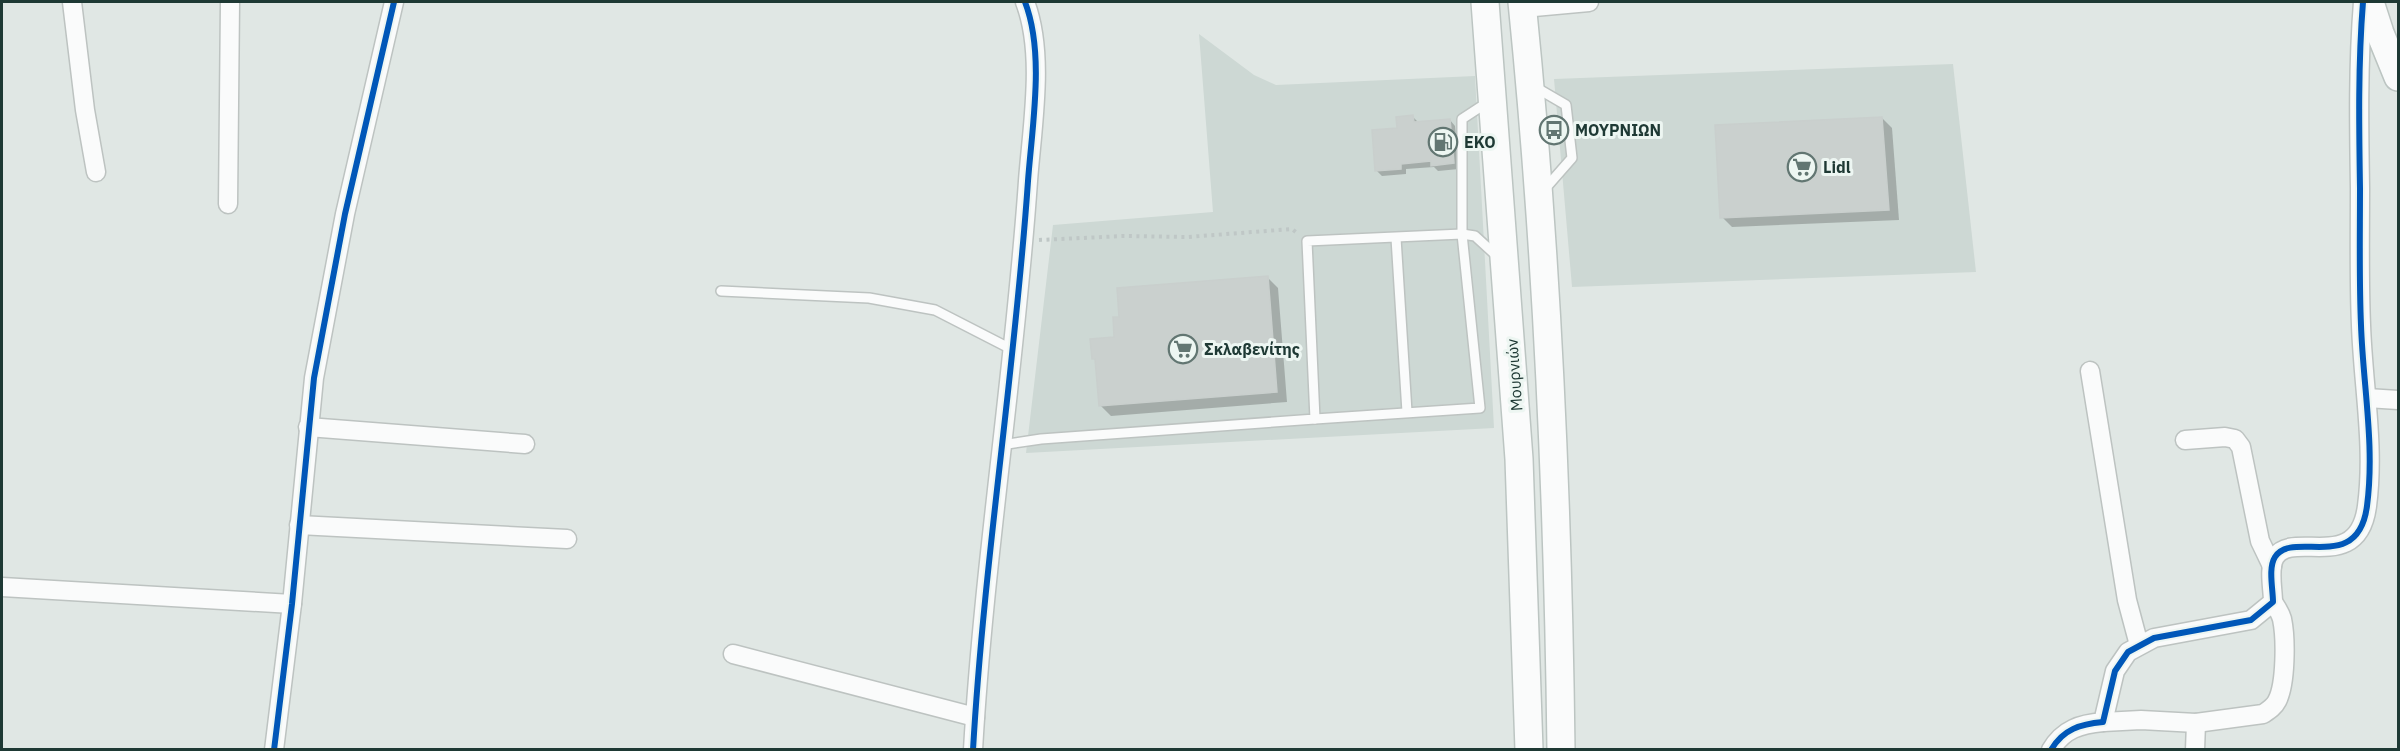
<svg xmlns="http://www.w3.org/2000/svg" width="2400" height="751" font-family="'IBM Plex Sans',sans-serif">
<rect width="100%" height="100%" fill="#e0e7e4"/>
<g fill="#cdd8d4">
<polygon points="1199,34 1254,75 1276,85 1475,76 1494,428 1026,453 1053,225 1213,212"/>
<polygon points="1953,64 1976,272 1572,287 1554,79"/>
</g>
<g fill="#0003">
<polygon points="1413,117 1419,123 1450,120 1455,126 1459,169 1438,171 1434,167 1406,169 1406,174 1382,176 1376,170 1399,129"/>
<polygon points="1882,118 1892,128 1899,220 1732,227 1722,217"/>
<polygon points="1268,278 1278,288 1287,402 1111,416 1100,405 1097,361 1094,358 1116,338"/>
</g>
<g fill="#cad0ce" stroke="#c9cfcd" stroke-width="1.5">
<polygon points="1413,115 1414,122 1450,119 1454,163 1431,166 1431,161 1401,164 1401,169 1375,171 1372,130 1397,128 1396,117"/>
<polygon points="1882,117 1889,210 1720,218 1715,125"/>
<polygon points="1268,276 1277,392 1099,406 1095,359 1092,359 1090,339 1114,337 1113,317 1119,317 1117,288"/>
</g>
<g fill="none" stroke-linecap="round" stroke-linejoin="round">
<g stroke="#bdc3c1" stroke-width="12">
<g id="lane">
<polyline points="1535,87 1566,105 1572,158 1543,191"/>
<polyline points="1396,238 1407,412"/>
<polyline points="721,291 869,298 935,310 1013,350"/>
<polyline points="1315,419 1480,408 1462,234 1462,119 1488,102"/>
<polyline points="1001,445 1041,439 1315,419 1307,241 1462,234 1475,236 1498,257"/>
</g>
</g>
<g stroke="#bdc3c1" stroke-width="21">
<g id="street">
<polyline points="72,2 85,110 96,172"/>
<polyline points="1523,8 1589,2"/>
<polyline points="228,204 230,2"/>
<polyline points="2090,371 2127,600 2139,645"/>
<polyline points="2367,398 2398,400"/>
<polyline points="308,427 525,444"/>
<polyline points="2185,440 2225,437 2235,439 2241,447 2260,541 2272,566"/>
<polyline points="299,525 567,539"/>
<polyline points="2,587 292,604"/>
<polyline points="733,654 975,717"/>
<path d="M2103,722L2141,720L2196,723L2263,714C2269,710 2274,707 2277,701C2286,684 2286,638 2282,619C2280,612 2277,608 2273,602"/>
<polyline points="274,750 292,604 314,378 345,214 394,2"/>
<path d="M973,750C984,559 1015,371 1028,181C1032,126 1045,54 1025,2"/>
<path d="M2051,750C2063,729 2081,724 2103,722L2115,671L2128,652L2154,638L2251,620L2273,602C2273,589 2268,568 2275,557C2293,529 2358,575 2367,506C2375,446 2363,385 2361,325C2359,279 2360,233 2360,188C2359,126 2358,64 2363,2"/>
<polyline points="2195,750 2196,723"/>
</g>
</g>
<g stroke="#bcc5c2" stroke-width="30">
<g id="secondary">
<polyline points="1485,2 1519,459 1529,750"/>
<path d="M1522,2C1547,250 1558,500 1561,750"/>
<polyline points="2370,2 2380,33 2398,77"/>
</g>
</g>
<polyline stroke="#bfc7c6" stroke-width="4" stroke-dasharray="3 4.5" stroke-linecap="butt" points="1039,240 1124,236 1188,237 1292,229 1297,233"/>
<use href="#lane" stroke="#fafbfb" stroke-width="9"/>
<use href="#street" stroke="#fafbfb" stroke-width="18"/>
<use href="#secondary" stroke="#fafbfb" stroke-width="27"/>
<g stroke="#edf6f2" stroke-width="10">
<g id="cycleway">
<polyline points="274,750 292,604 314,378 345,214 394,2"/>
<path d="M973,750C984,559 1015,371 1028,181C1032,126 1045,54 1025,2"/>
<path d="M2051,750C2063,729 2081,724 2103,722L2115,671L2128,652L2154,638L2251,620L2273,602C2273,589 2268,568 2275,557C2293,529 2358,575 2367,506C2375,446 2363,385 2361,325C2359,279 2360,233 2360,188C2359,126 2358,64 2363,2"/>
</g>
</g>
<use href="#cycleway" stroke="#0057b8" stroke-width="6"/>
</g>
<defs>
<g id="bus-ring" transform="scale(1.5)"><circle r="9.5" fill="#edf6f2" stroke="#627672" stroke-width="1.5"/><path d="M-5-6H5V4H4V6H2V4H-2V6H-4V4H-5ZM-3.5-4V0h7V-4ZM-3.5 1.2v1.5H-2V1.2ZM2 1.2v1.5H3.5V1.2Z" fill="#627672"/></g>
<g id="fuel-ring" transform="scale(1.5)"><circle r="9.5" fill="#edf6f2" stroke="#627672" stroke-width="1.5"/><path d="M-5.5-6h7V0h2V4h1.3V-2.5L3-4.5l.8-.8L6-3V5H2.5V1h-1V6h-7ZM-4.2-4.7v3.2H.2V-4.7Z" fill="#627672"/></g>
<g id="supermarket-ring" transform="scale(1.5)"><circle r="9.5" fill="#edf6f2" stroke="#627672" stroke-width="1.5"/><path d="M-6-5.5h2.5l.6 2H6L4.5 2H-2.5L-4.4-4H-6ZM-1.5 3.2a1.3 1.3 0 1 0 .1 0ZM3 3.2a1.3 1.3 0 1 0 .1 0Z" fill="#627672"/></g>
</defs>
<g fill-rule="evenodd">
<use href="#bus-ring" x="1554" y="130"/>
<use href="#fuel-ring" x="1443" y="142"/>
<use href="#supermarket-ring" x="1802" y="167"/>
<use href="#supermarket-ring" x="1183" y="349"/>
</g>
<g text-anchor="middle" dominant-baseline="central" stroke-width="6" stroke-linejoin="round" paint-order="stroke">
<g font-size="16" font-weight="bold" fill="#1e3934" stroke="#edf6f2" text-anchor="start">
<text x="1575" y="130">ΜΟΥΡΝΙΩΝ</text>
<text x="1464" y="142">EKO</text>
<text x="1823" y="167">Lidl</text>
<text x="1204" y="349">Σκλαβενίτης</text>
</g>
<g font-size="16" fill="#1e3934" stroke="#edf6f2">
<text transform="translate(1514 375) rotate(-94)">Μουρνιών</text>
</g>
</g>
<rect width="2400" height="751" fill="none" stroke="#1e3934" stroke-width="6"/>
</svg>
